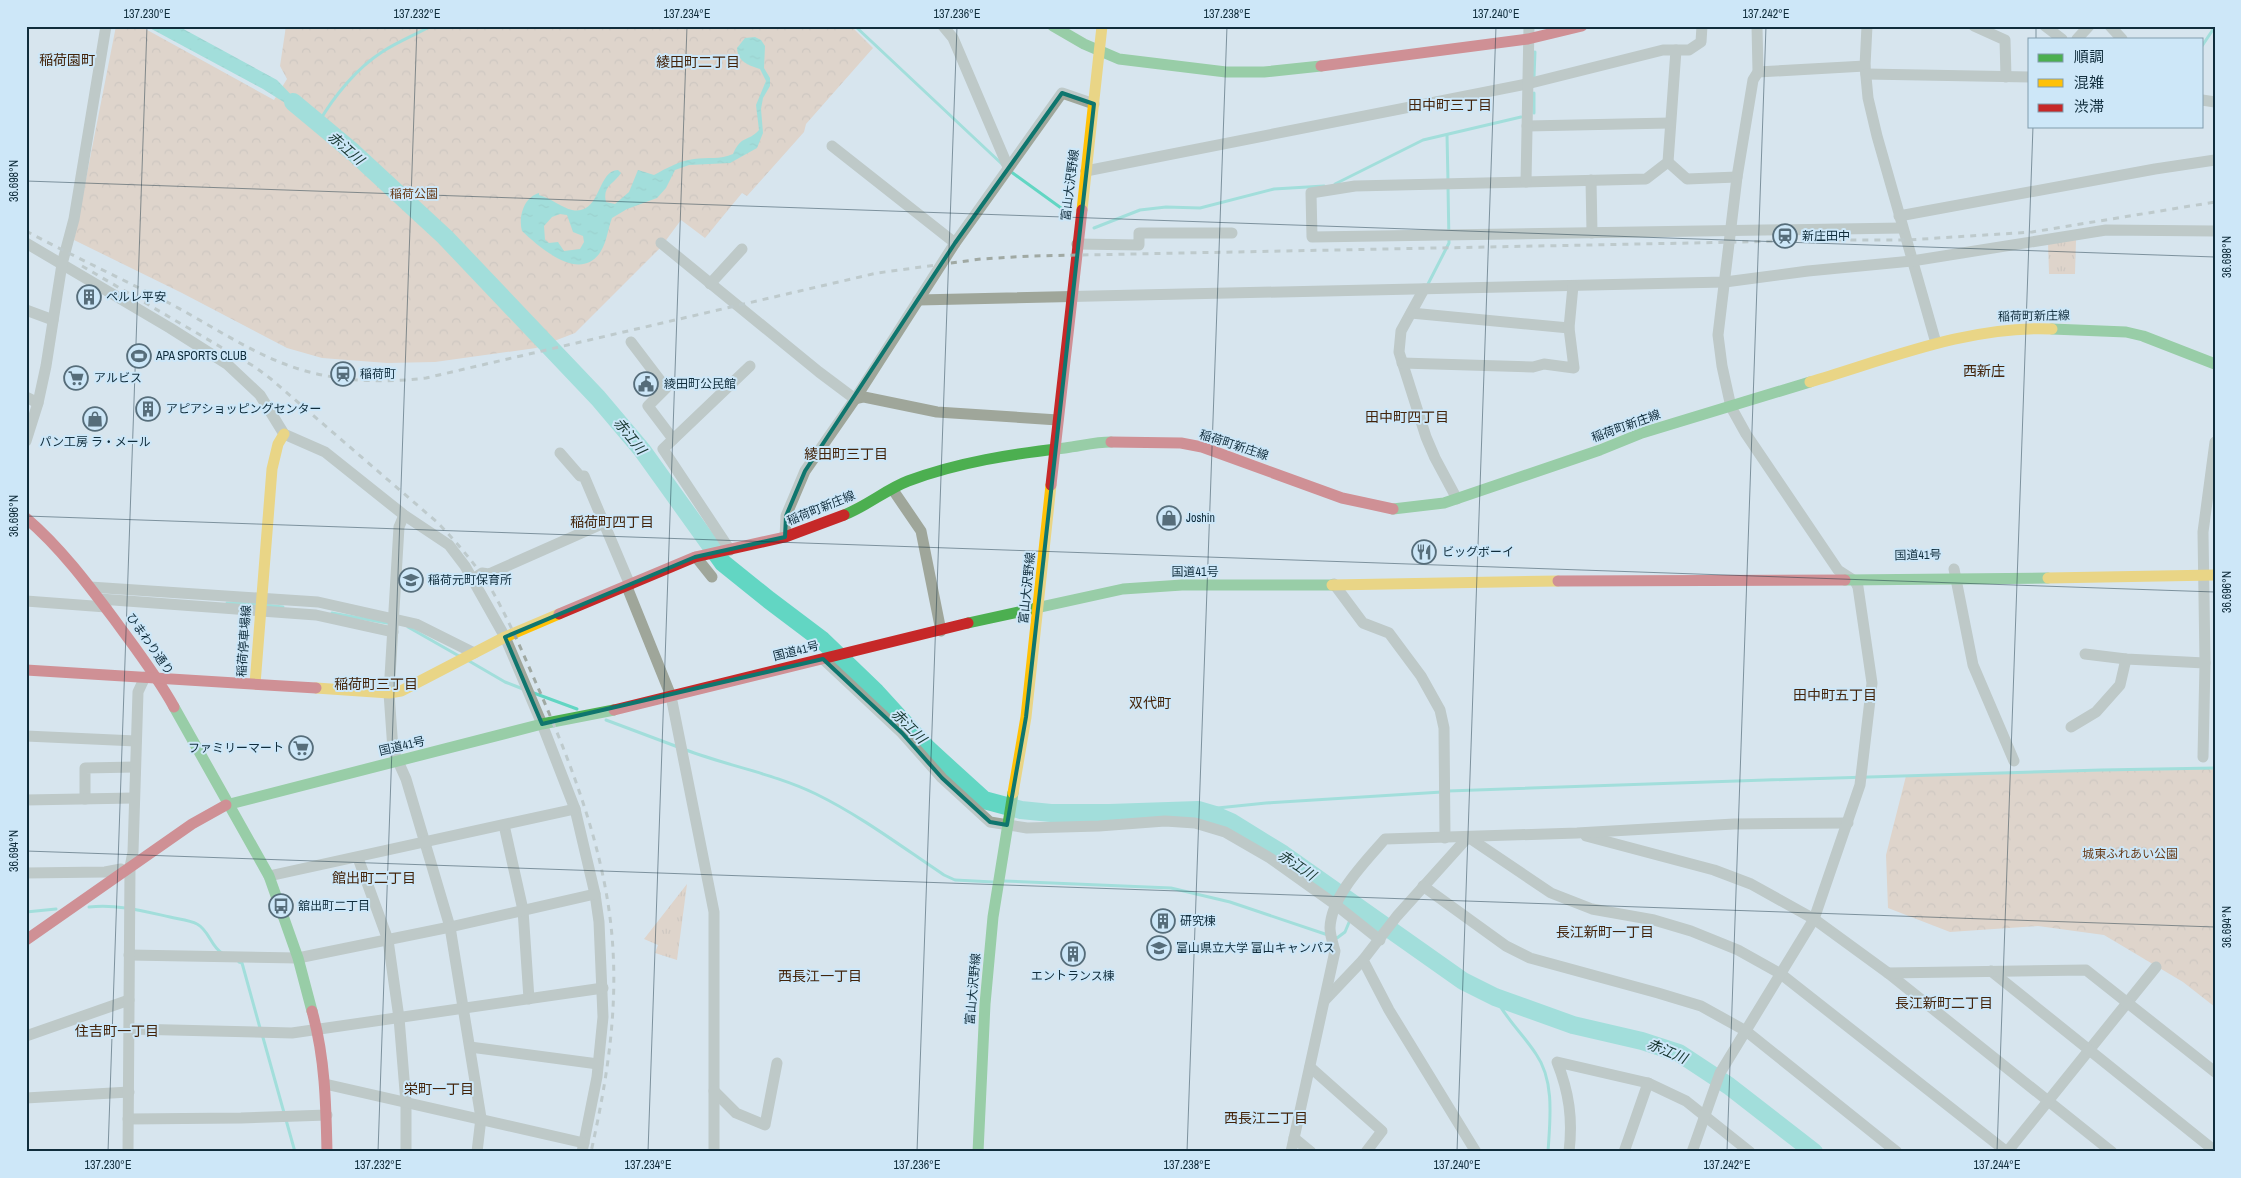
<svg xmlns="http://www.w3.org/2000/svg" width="2241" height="1178" font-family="'Archivo Narrow','Noto Sans JP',sans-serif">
<defs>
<pattern id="grass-tufts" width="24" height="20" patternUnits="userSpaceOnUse" patternTransform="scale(1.25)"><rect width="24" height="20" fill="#e6bea0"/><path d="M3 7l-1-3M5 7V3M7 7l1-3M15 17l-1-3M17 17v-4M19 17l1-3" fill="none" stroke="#c4a48b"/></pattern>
<pattern id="park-crowns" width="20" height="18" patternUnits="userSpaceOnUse" patternTransform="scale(1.25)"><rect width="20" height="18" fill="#e6bea0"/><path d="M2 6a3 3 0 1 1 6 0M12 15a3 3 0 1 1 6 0" fill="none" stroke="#c4a48b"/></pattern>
<pattern id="water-ripples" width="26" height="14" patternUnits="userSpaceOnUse" patternTransform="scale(1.25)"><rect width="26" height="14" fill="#62d6c3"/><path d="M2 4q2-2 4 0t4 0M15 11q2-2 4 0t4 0" fill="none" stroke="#54b8a8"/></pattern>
</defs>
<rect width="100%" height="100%" fill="#d7e5ee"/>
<g fill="url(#grass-tufts)">
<polygon points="2076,240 2075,274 2049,274 2048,242"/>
<polygon points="687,884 677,960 655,953 658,945 644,939"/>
</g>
<g fill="url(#park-crowns)">
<polygon points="116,26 140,26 274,100 287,79 280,66 286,26 851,26 873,48 806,124 804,132 747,196 742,193 705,238 681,220 661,247 575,333 536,348 435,362 387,363 322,358 287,348 182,293 74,240"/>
<polygon points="2215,768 2215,1007 2183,982 2104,935 2038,926 1950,932 1888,908 1886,855 1906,776"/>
</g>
<g fill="url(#water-ripples)" fill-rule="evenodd">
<polygon points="146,26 178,26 277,80 320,125 263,89"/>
<path d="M755,37L761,40L765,46L764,68L770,78V86L763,98L761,109L763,133L757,148L730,163L689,165L675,170L666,188L657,198L627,209L612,218C608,228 607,241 601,251C581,284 540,248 522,231C518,217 524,197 539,193V195C550,198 563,208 572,210C601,216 597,170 618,170L621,173C614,184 602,186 606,202L615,204L629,192L638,170L654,175C667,168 679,161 694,159C707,157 720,160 733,154C742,134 747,143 759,130L756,105L766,81L760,69C748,65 738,62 737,48L745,38ZM560,214L567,215L573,232L583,236L584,242L580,249L564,251L558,242L549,243L545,240L544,226L552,217Z"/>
</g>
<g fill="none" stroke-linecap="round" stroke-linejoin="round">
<g stroke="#62d6c3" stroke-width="3">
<polyline points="855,26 1003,165"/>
<polyline points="2202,46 2214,28"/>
<polyline points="1534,77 1535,52"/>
<polyline points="1534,113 1534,93"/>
<path d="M319,122C334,96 357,68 382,52C397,42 415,35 431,26"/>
<polyline points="1447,135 1448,181"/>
<polyline points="1010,171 1068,213"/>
<polyline points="1335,184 1423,140 1521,117"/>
<polyline points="1094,228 1140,210 1166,207 1200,208 1274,189 1324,186"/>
<polyline points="1427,286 1449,243 1448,187"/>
<polyline points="227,603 256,604"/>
<polyline points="265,605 283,607"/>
<polyline points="332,613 387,623"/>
<polyline points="408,627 459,656"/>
<polyline points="469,661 505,682 523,689"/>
<polyline points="531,692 577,709"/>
<polyline points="606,720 678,747"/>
<path d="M686,750C728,766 775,774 816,794C861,816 902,847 944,875L955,880L993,882"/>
<polyline points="1448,791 1766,780 2101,770 2215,768"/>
<polyline points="1198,810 1266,803 1442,792"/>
<polyline points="1004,881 1171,888 1230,902 1328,935"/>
<path d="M89,907C118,904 143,911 170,917C178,919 190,920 197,924C209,930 211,947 222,953"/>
<polyline points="26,912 56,909"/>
<polyline points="1353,914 1357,908"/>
<polyline points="1334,937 1337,938 1345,932 1350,920"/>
<polyline points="239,962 242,963 260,1028"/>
<path d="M1495,997C1505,1018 1523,1034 1536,1054C1555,1081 1550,1120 1548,1152"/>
<polyline points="262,1034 295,1152"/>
</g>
<polyline stroke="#62d6c3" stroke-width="18" points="293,102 353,152 445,237 598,398 642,450 723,563 769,600 822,640 876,692 928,749 984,800 1021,810 1051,813 1109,813 1198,810 1215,815 1231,822 1283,854 1463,981 1495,997 1573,1025 1642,1041 1679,1053 1729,1086 1814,1152"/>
<g stroke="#9fa69a" stroke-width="11">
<polyline points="943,26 953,38 1008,167"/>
<polyline points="1867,26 1865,66 1868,98 1877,136 1936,343"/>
<polyline points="1974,26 2005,40 2006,77"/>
<polyline points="2045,26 2062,39"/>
<polyline points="2110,26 2122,39"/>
<polyline points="2077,39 2089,26"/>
<polyline points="1676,50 1668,162 1646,179 1355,186 1311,193 1312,237 1902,228"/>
<polyline points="1758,72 1865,66"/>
<polyline points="1866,74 2030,77"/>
<polyline points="2202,100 2215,102"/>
<polyline points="1527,126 1670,123"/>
<polyline points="832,146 955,243"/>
<polyline points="1668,162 1687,179 1737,177"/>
<polyline points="1086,171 1527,84 1663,50 1689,50 1701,42 1702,26"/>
<polyline points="1591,180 1592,233"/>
<polyline points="1526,182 1529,26"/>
<polyline points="1899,216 2155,169 2215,160"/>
<polyline points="26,243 170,328 227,364 260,395 284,434 325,452 404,515 449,545 465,566 505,637 542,724 575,809 595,894 599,922 603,1017 597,1077 582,1152"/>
<polyline points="661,243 819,372 855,399 864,397 937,412 1058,420"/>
<polyline points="1077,244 1139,245 1139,233 1232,233"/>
<polyline points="710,284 742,249"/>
<polyline points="1424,289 1401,331 1399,352 1426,437 1435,458 1457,499"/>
<polyline points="918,300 1725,282 1808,271 1912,261 2106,230 2215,231"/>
<polyline points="26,310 53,320"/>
<polyline points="1411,313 1569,328"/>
<polyline points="631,342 666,388 648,406 673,439"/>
<polyline points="1402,363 1533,367 1544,364 1574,368 1569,328 1573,286"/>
<polyline points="26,397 38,403"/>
<polyline points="26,441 38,403 46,366 62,264 74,219 106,26"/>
<polyline points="560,453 580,476 584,476 630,585"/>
<polyline points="893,490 921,531 941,631"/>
<polyline points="404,515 399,527 389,693 393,750 406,779 450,927 481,1118 477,1152"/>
<polyline points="785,537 786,516 805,471 855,399 955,243 1062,93 1094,104"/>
<polyline points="730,550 663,449 750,366"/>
<polyline points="696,557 712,577"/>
<polyline points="1954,569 1973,665 2014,761"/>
<polyline points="473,579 482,573 489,574 604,523"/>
<polyline points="1334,584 1363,623 1389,633 1421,676 1440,710 1444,728 1445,838"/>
<polyline points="90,587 318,602 416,624 474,653"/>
<polyline points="627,587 671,696 714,912 714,1152"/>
<polyline points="100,599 316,615 393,632"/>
<polyline points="26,601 106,607"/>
<polyline points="2085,654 2126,659 2205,663"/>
<polyline points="823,659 902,733 942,778 990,822 1027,828 1099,826 1165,821 1195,823 1225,832 1270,858 1336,905 1380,940"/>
<polyline points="2071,727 2096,712 2120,685 2126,659"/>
<polyline points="26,736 136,741"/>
<polyline points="2203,757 2205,663 2203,532 2215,442"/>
<polyline points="85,799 85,768 135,767"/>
<polyline points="26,800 134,798"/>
<polyline points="504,825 523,910 529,999"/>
<polyline points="1586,836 1714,870 1751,884 1814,919 1888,973 2112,1152"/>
<polyline points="1468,837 1551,893 1592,909 1654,920 1691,931 1738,950 1781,974 2007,1152 2156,967"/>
<polyline points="1468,837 1397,916 1363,960 1389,1010 1476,1152"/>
<polyline points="358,858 388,940 399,1018 406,1103 406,1152"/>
<polyline points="26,873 105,872 121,869"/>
<polyline points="269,876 575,809"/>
<polyline points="1423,886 1506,946 1530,958 1658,993 1701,1006 1746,1031 1897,1152"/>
<polyline points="129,955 298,958 450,927 595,894"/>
<polyline points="1991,971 2215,1151"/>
<polyline points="1888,973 2086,970 2215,1072"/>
<polyline points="1325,1000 1363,960"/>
<polyline points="130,1029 292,1033 603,988"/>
<polyline points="26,1036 129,1000"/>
<polyline points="470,1047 598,1064"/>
<polyline points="1310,1067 1382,1131 1366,1152"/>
<polyline points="325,1084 584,1143"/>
<polyline points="714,1091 736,1113 765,1125 777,1063"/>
<polyline points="26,1098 129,1092"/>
<polyline points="128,1119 241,1118 327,1115"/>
<polyline points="1294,1138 1311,1152"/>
<polyline points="128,1152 130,867 133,852 138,692 145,677"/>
<path d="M1291,1152L1335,951C1333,944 1330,935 1330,928C1331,896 1365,862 1385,839L1577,833L1734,824L1848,823"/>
<path d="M1569,1152C1573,1119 1569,1092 1557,1062L1648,1083L1686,1101L1750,1152"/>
<polyline points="1624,1152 1648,1083"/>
<polyline points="1692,1152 1720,1073 1814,919 1860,785 1872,683 1858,587 1855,581 1838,570 1746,434 1731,407 1722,366 1718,335 1737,177 1753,80 1758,72 1757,26"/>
</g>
<g stroke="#4caf50" stroke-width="11">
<polyline points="1053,26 1084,44 1119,59 1226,72 1264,72 1321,66"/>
<polyline points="2052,329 2126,332 2143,336 2215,364"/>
<polyline points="1393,509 1444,503 1600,450 1642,433 1810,382"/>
<path d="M844,515C867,506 887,489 908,481C959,462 1012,454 1065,448C1081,446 1095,442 1111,442"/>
<polyline points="1845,580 2048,578"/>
<polyline points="968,623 1123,589 1182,585 1332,585"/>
<polyline points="174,707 269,876 298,958 312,1011"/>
<polyline points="226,805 542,724 614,710"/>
<polyline points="978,1152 985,1004 993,917 1013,793"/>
</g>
<g stroke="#ffc107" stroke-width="11">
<polyline points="1082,210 1102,26"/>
<path d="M1810,382C1888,359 1970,325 2052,329"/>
<polyline points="2048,578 2215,575"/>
<polyline points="1332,585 1558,581"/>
<polyline points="255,684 272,469 278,444 284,434"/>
<polyline points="316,688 389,693 401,691 505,637 559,614"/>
<polyline points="1013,793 1026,717 1051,485"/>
</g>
<g stroke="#c62828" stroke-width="11">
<polyline points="1321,66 1528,39 1582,26"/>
<polyline points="1111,442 1181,443 1202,447 1342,498 1393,509"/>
<polyline points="1051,485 1082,210"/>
<path d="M26,518C60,547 87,583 114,619C135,648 157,676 174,707"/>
<polyline points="1558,581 1845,580"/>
<polyline points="559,614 695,557 785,537 844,515"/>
<polyline points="26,670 316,688"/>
<polyline points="614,710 968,623"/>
<polyline points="26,940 192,824 226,805"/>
<path d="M312,1011C325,1057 326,1104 327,1152"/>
</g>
<g stroke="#a0a9a3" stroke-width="3" stroke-dasharray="6 6" stroke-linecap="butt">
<path d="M26,231C73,256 122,279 169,303C205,322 239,345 277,361C324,381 376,384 426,378L877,273L981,259L1031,256L1842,240H1907L2032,232L2215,202"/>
<path d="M82,266L255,367L271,379L438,523C459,545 479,568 494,594C510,623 523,653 536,683C573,767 608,858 613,950C617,1018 606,1085 591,1152"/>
</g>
</g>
<path d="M0 0H2241V1178H0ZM1062,93L1094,104L1026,717L1007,825L990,822L942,778L902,733L823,659L542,724L505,637L695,557L785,537L786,516L805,471L955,243Z" fill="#d7e5ee" fill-opacity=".55" fill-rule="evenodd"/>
<path fill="none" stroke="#0f766e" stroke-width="4" stroke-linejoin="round" d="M1062,93L1094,104L1026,717L1007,825L990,822L942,778L902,733L823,659L542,724L505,637L695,557L785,537L786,516L805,471L955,243Z"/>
<path fill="none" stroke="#102d3c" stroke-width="1" stroke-opacity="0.45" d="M2036,39V26M26,181L2215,257M26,516L2215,592M26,851L2215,927M108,1152L147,26M378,1152L417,26M648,1152L687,26M917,1152L957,26M1187,1152L1227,26M1457,1152L1496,26M1727,1152L1766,26M1997,1152L2033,126"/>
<defs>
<g id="station-ring" transform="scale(1.25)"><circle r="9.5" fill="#cde7f8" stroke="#566d7a" stroke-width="1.5"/><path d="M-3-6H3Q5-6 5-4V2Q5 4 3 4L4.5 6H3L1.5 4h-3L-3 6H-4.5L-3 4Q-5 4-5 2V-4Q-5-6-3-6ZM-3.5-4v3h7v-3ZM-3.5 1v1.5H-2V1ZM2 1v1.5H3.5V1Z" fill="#566d7a"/></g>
<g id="building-ring" transform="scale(1.25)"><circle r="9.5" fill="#cde7f8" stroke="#566d7a" stroke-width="1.5"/><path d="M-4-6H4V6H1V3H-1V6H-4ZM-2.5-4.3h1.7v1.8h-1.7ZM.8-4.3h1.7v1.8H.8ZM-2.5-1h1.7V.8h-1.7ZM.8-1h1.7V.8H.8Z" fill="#566d7a"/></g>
<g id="stadium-ring" transform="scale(1.25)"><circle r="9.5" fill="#cde7f8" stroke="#566d7a" stroke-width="1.5"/><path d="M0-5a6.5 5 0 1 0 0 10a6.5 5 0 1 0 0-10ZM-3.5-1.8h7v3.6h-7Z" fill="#566d7a"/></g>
<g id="supermarket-ring" transform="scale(1.25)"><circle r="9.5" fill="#cde7f8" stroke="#566d7a" stroke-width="1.5"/><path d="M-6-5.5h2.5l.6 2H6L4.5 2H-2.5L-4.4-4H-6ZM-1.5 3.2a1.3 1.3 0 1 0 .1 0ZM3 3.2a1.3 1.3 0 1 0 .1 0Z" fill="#566d7a"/></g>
<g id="civic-ring" transform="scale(1.25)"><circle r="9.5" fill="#cde7f8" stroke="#566d7a" stroke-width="1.5"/><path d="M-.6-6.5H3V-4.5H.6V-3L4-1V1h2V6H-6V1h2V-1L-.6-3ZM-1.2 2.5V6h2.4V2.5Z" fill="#566d7a"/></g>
<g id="shop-ring" transform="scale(1.25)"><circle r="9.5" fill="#cde7f8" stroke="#566d7a" stroke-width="1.5"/><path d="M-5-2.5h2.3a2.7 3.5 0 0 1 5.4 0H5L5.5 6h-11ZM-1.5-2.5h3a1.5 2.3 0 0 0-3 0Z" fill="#566d7a"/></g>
<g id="restaurant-ring" transform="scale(1.25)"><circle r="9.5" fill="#cde7f8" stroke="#566d7a" stroke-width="1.5"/><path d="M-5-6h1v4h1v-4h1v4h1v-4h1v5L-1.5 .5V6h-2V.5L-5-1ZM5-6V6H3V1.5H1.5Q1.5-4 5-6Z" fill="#566d7a"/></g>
<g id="school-ring" transform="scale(1.25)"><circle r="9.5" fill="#cde7f8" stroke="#566d7a" stroke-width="1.5"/><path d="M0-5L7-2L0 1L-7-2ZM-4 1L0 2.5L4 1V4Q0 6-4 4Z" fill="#566d7a"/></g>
<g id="bus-ring" transform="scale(1.25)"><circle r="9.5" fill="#cde7f8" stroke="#566d7a" stroke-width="1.5"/><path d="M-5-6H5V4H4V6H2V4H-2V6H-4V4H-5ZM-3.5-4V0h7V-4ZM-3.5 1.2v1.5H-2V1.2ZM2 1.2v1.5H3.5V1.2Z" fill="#566d7a"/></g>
<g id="university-ring" transform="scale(1.25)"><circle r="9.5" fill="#cde7f8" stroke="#566d7a" stroke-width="1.5"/><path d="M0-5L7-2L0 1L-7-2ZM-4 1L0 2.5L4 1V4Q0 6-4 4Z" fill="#566d7a"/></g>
</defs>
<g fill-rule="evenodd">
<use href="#station-ring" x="1785" y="236"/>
<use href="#building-ring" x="89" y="297"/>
<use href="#stadium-ring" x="139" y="356"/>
<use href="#station-ring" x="343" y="374"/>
<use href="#supermarket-ring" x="76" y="378"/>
<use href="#civic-ring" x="646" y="384"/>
<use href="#building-ring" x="148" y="409"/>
<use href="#shop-ring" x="95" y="419"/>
<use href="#shop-ring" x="1169" y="518"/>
<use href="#restaurant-ring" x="1424" y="552"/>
<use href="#school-ring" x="411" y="580"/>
<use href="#supermarket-ring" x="301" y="748"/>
<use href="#bus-ring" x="281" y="906"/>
<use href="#building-ring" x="1163" y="921"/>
<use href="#university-ring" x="1159" y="948"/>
<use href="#building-ring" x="1073" y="954"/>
</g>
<g text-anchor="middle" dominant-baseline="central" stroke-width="4" stroke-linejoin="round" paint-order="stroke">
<g font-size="12" fill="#102d3c" stroke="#cde7f8">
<text transform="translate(1070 185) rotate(-83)">富山大沢野線</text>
<text transform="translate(2034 316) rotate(-1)">稲荷町新庄線</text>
<text transform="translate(1626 426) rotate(-20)">稲荷町新庄線</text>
<text transform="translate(1234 445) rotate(18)">稲荷町新庄線</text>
<text transform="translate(821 508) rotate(-22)">稲荷町新庄線</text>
<text transform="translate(1918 555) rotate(-1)">国道41号</text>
<text x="1195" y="572">国道41号</text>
<text transform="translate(1027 588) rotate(-84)">富山大沢野線</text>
<text transform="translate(244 641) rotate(-86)">稲荷停車場線</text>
<text transform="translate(150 644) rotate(55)">ひまわり通り</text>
<text transform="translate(796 651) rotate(-14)">国道41号</text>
<text transform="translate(402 746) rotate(-13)">国道41号</text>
<text transform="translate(973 989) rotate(-85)">富山大沢野線</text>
</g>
<g font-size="12" fill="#673a17" stroke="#cde7f8">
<text x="414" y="194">稲荷公園</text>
<text x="2130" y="854">城東ふれあい公園</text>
</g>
<g font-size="12" fill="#102d3c" stroke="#cde7f8" text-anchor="start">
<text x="1802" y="236">新庄田中</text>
<text x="106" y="297">ペルレ平安</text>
<text x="156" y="356">APA SPORTS CLUB</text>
<text x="360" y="374">稲荷町</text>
<text x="94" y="378">アルビス</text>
<text x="664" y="384">綾田町公民館</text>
<text x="166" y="409">アピアショッピングセンター</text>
<text x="95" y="442" text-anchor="middle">パン工房 ラ・メール</text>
<text x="1186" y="518">Joshin</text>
<text x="1442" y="552">ビッグボーイ</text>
<text x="428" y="580">稲荷元町保育所</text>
<text x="284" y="748" text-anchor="end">ファミリーマート</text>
<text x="298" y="906">舘出町二丁目</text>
<text x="1180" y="921">研究棟</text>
<text x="1176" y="948">富山県立大学 富山キャンパス</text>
<text x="1073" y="976" text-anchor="middle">エントランス棟</text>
</g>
<g font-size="14" fill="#43240b" stroke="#cde7f8">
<text x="67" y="60">稲荷園町</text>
<text x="698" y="62">綾田町二丁目</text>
<text x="1450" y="105">田中町三丁目</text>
<text x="1984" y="371">西新庄</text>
<text x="1407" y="417">田中町四丁目</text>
<text x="846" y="454">綾田町三丁目</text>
<text x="612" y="522">稲荷町四丁目</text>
<text x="376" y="684">稲荷町三丁目</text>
<text x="1835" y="695">田中町五丁目</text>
<text x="1150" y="703">双代町</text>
<text x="374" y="878">館出町二丁目</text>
<text x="1605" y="932">長江新町一丁目</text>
<text x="820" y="976">西長江一丁目</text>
<text x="1944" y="1003">長江新町二丁目</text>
<text x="117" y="1031">住吉町一丁目</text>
<text x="439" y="1089">栄町一丁目</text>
<text x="1266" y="1118">西長江二丁目</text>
</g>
<g font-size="14" font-style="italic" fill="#17362f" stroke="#cde7f8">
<text transform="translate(346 148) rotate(41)">赤江川</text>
<text transform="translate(630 436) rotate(51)">赤江川</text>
<text transform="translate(909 726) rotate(45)">赤江川</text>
<text transform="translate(1297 865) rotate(34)">赤江川</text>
<text transform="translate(1667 1051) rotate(23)">赤江川</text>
</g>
</g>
<rect width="2241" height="1178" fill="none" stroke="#cde7f8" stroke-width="55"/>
<rect x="2028" y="38" width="175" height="90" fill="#cde7f8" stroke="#819dad"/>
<rect x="2038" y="54" width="25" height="8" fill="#4caf50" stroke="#819dad"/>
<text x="2074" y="62" font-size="15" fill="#102d3c">順調</text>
<rect x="2038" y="79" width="25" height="8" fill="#ffc107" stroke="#819dad"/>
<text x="2074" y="88" font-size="15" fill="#102d3c">混雑</text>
<rect x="2038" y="104" width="25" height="8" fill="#c62828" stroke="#819dad"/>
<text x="2074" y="112" font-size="15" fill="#102d3c">渋滞</text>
<rect x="28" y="28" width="2186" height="1122" fill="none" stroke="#102d3c" stroke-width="2"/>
<g font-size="12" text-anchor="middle" fill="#102d3c">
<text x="147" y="18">137.230°E</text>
<text x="417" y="18">137.232°E</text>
<text x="687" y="18">137.234°E</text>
<text x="957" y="18">137.236°E</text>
<text x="1227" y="18">137.238°E</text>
<text x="1496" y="18">137.240°E</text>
<text x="1766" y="18">137.242°E</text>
<text transform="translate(14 181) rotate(-90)" y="4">36.698°N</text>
<text transform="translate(2227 257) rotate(-90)" y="4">36.698°N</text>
<text transform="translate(14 516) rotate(-90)" y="4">36.696°N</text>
<text transform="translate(2227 592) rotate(-90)" y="4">36.696°N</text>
<text transform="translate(14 851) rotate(-90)" y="4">36.694°N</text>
<text transform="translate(2227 927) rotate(-90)" y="4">36.694°N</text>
<text x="108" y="1169">137.230°E</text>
<text x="378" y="1169">137.232°E</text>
<text x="648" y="1169">137.234°E</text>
<text x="917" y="1169">137.236°E</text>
<text x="1187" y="1169">137.238°E</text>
<text x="1457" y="1169">137.240°E</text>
<text x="1727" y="1169">137.242°E</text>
<text x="1997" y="1169">137.244°E</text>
</g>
</svg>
